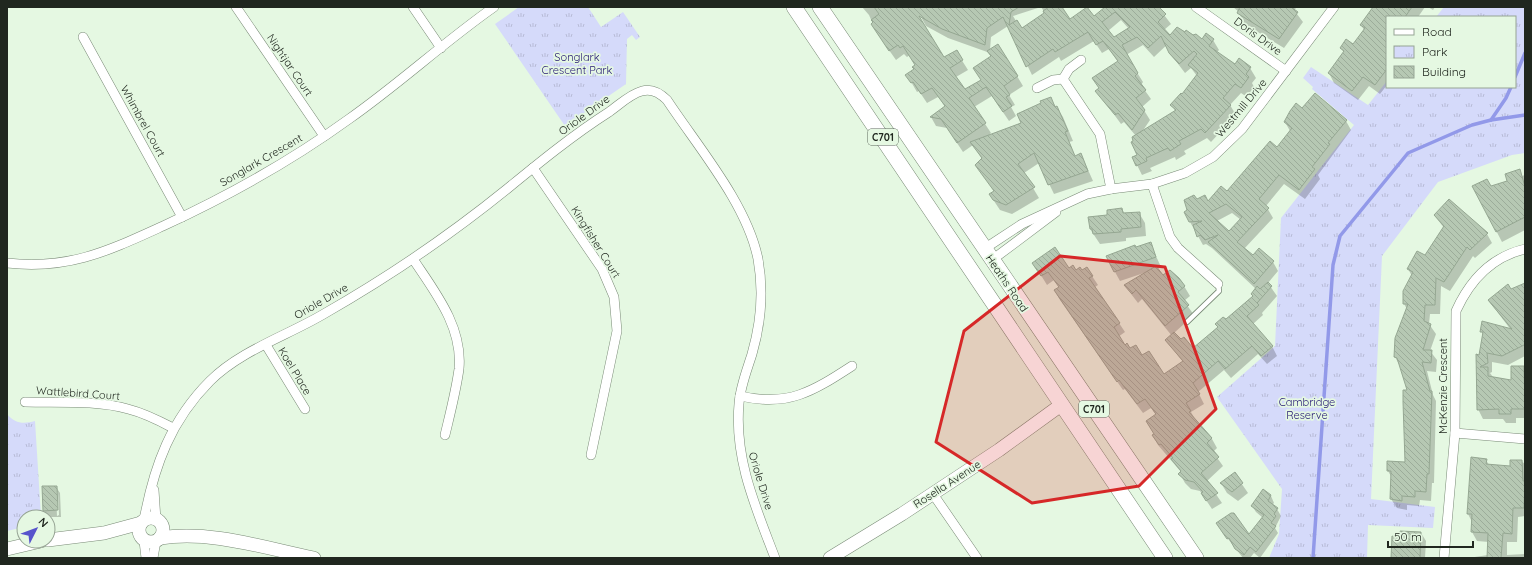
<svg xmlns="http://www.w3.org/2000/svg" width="1532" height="565" font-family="Quicksand,sans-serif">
<defs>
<pattern id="park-tufts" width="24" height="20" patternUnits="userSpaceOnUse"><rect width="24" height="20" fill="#d5dafa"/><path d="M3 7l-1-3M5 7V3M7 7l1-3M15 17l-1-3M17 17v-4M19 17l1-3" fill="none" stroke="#b7bbd6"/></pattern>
<pattern id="building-back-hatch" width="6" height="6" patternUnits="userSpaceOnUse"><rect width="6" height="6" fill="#b6c8b3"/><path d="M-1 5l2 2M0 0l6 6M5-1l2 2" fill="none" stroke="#9cac9a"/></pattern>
</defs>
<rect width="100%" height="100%" fill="#e5f8e2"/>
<g fill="url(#park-tufts)">
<polygon points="519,7 588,7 601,27 623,12 640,37 636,40 632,35 627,39 626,84 565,126 495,24"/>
<polygon points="1444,7 1525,7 1525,153 1512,155 1438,182 1382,256 1371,499 1435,507 1433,528 1368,525 1367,558 1269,558 1279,534 1282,489 1217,397 1275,346 1281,218 1354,125 1312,89 1313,87 1303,78 1311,67 1368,105 1387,81 1387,87 1515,87 1515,17 1436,17"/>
<path d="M7,414C15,424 24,424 35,421L41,517H24V527L7,531Z"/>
</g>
<g fill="#0003" fill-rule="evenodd">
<path d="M862,7H911L944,58L956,51L968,70L956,77L965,91L981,80L992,56L990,53L948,38L926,26L921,17L936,7H1061L1070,20L1094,18L1107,7H1158L1171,24L1164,30L1171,41L1154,57L1143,45L1126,55L1143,82L1141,85L1151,99L1142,107L1150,120L1142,132L1175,111L1172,105L1183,96L1197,76L1191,68L1185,73L1169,52L1187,31L1202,40H1213L1219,50L1217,52L1235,66L1250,68L1256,78L1252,83L1254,87L1247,97L1241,93L1230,105L1236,115L1211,142L1207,138L1184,151L1186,154L1176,160L1175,157L1150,168L1152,171L1142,175L1137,165L1139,155L1136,136L1124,122L1121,124L1097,91L1118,62L1109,49L1102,53L1094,41L1061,61L1059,57L1032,75L1008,26L991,37L990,50L1017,76L1023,86L1009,95L1015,105L1011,107L1016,116L1009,121L992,96L974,107L991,133L988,136L1022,123L1050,98L1063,117L1073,141L1069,142L1075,157L1081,154L1093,181L1054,194L1039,163L1024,173L1039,198L1012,214L1000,210L990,195L995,192L976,165L982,159L973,145L963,152L947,128L936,126L931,117L946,107L938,97L927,103L919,91L917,92L907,75L915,70L916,65L910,55L907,57L904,54L896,60L877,33L869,15ZM1041,7L1045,13L1021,29L1013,16ZM1121,20L1129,29L1114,38L1108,31Z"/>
<polygon points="1233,7 1297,7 1294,10 1303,22 1284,48 1243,23 1239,12"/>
<polygon points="1376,7 1425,7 1418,17 1387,17 1387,85 1380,94 1369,86 1358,100 1334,83 1329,73 1344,53 1341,48 1353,46 1364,30 1361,25"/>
<polygon points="1428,7 1435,7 1433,10"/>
<path d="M1302,109L1346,121L1351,130L1318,175L1320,179L1305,199L1284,184L1266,206L1273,218L1244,249L1253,257L1273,262L1278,271L1268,283L1277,296L1262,313L1263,315L1253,324L1272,346L1277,356L1267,364L1258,354L1231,378L1224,370L1198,392L1204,404L1191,412L1196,421L1212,439L1217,448L1213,452L1223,466L1207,481L1222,503L1212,509L1200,491L1191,489L1185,483L1180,474L1181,472L1158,445L1153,436L1155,435L1156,415L1151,408L1143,413L1125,389L1123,390L1060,300L1055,291L1060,288L1054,280L1047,285L1039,272L1069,269L1082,271L1092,276L1098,285L1095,287L1125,332L1118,337L1125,346L1142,356L1164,375L1183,362L1166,340L1172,336L1142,299L1138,303L1125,286L1144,273L1120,281L1115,272L1136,248L1150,243L1161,267L1157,269L1163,277L1184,286L1190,296L1184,301L1194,315L1174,333L1180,341L1193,349L1253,296L1256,289L1212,248L1206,244L1203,245L1190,222L1197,201L1208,202L1227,192L1278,148L1290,131L1285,122ZM1232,213L1241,220L1229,232L1217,221Z"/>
<polygon points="1519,171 1522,176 1525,175 1525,230 1502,242 1473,186 1490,187 1508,181"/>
<polygon points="1122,209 1125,214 1139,213 1145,223 1146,236 1126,238 1126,241 1100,244 1090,229 1089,218 1109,216"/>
<polygon points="1435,216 1487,234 1492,243 1475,258 1473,256 1450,291 1441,286 1440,314 1430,314 1429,324 1436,334 1430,351 1437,360 1436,372 1427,371 1433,395 1436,401 1434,483 1432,483 1431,501 1420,500 1419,506 1407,505 1407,510 1397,508 1391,499 1392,478 1388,471 1405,463 1404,402 1408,391 1400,366 1395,357 1407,309 1404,304 1412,276 1408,269 1425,257 1444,228"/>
<polygon points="1525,284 1525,356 1508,365 1492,362 1492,372 1490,373 1493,377 1512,381 1512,367 1525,367 1525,418 1516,418 1516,423 1506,423 1503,419 1483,419 1478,409 1479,356 1483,335 1481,331 1511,330 1489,301"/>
<polygon points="1486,460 1489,465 1511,467 1521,461 1525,464 1525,516 1518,517 1517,542 1507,542 1507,555 1525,554 1525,558 1468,558 1488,555 1489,542 1477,541 1472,532 1472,522 1468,514"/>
<polygon points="1235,474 1248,493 1238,501 1227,493 1221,483"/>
<path d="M56,487L60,493L61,517H48L44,511ZM56,492H58L59,515L57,516Z"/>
<polygon points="1263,490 1271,496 1274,503 1272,505 1277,509 1281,516 1275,528 1278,533 1260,558 1254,553 1250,558 1243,558 1221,530 1249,536 1263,518 1256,512 1252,506"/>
<polygon points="1421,533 1426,541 1425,558 1378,558 1378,557 1392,557 1401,538"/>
</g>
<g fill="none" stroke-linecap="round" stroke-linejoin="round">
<g stroke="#9299e9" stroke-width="3.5">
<polyline points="1515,77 1525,53"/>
<polyline points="1491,120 1506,98 1511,87"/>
<polyline points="1313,558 1333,265 1340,236 1408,153 1472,125 1491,120 1525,115"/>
</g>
</g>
<g fill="url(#building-back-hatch)" stroke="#95a792" fill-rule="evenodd">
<path d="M874,7H1019L1011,12L1009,25L1017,20L1022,28L1044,13L1043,11L1049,7H1062L1070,19L1087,7L1094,16L1105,7H1159L1166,14L1158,22L1170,35L1177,27L1185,32L1186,30L1193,35L1196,34L1202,39L1206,33L1214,39L1209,46L1235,64L1239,58L1251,67L1246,74L1249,77L1241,88L1235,84L1223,98L1231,105L1205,133L1201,129L1179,141L1181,144L1170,151L1168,148L1146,158L1147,161L1136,166L1132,157L1137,155L1131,142L1133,141L1132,137L1176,110L1170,105L1181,93L1182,94L1198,73L1188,65L1197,54L1194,51L1179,64L1169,53L1161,36L1148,48L1137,37L1122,45L1138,73L1135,76L1146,90L1136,98L1145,110L1132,130L1118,113L1115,115L1095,91L1099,88L1092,78L1118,61L1103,41L1096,45L1088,32L1055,52L1053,49L1026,67L1003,17L987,28L985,45L942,29L919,16L944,57L957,50L963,60L950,68L965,89L981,80L973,68L991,56L987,51L998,44L1018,76L1004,86L1010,95L1006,97L1012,106L1003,112L986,87L969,98L986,123L957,143L941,119L930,117L945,106L932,88L921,94L913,82L911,83L905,75L914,69L912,67L915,65L903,46L900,48L898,45L889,51L871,24L873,22L871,20L879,14ZM1115,12L1130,27L1114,37L1102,22Z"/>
<polygon points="1240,7 1291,7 1298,12 1279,39 1237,13"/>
<polygon points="1373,7 1412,7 1405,17 1387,17 1387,69 1375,85 1363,77 1352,91 1328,73 1344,51 1340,48 1346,39 1353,44 1365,28 1360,25"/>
<path d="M1315,93L1347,120L1328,143L1330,144L1312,167L1315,169L1299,190L1279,175L1259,199L1269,208L1237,242L1253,255L1259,248L1274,261L1254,284L1208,242L1218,235L1205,240L1200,235L1197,237L1193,225L1202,221L1189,222L1184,212L1187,210L1184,200L1194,195L1197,199L1205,195L1208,201L1221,186L1227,191L1270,141L1277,147L1292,128L1284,122L1290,111L1296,103L1302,108ZM1226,204L1242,217L1229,231L1209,213Z"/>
<polygon points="1051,97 1055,107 1057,106 1068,131 1065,132 1075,156 1081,153 1088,171 1048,185 1034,153 1018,164 1035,187 1006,205 993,200 989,194 994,191 975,165 982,158 970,142 1021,123 1017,114 1041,103 1040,101"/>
<polygon points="1520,169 1525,187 1525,217 1496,232 1472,186 1487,179 1491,186 1507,181 1505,174"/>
<polygon points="1449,199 1488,233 1470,250 1467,247 1444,282 1436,278 1435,305 1425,305 1424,321 1431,324 1423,350 1432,350 1431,363 1422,362 1430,391 1432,391 1429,474 1427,474 1426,492 1415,491 1415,497 1402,496 1402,501 1390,499 1391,471 1387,471 1387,461 1405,462 1403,402 1403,390 1407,390 1397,358 1394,357 1395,338 1408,304 1403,304 1403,291 1413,272 1407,269 1417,251 1425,255 1444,226 1434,215"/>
<polygon points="1122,208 1123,213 1140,212 1141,227 1121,229 1121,232 1093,234 1092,229 1090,229 1088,217 1107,215 1107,210"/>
<polygon points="1151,242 1156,257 1114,272 1106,256 1135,245 1136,247"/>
<polygon points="1055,247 1069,268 1073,265 1076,270 1080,267 1082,270 1087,267 1093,276 1089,278 1120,323 1114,327 1125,345 1127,343 1130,348 1136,345 1142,355 1149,351 1164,374 1183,361 1165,340 1174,332 1181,339 1184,337 1193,348 1218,327 1215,324 1223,317 1226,319 1253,296 1251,294 1257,286 1260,289 1268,282 1272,286 1257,303 1259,305 1247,316 1273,346 1261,356 1252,346 1225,369 1218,361 1193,383 1200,394 1186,403 1191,411 1189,412 1212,438 1207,443 1219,457 1201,473 1218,493 1206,501 1201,493 1203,492 1194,482 1185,480 1178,474 1181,471 1171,459 1173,458 1161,444 1159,445 1152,435 1154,434 1146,421 1156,414 1145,399 1137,404 1119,380 1117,382 1054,290 1059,287 1048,272 1041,276 1032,263"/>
<polygon points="1156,266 1163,275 1170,270 1179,278 1185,286 1178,292 1189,305 1165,326 1136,290 1132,294 1124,285"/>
<polygon points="1525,283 1525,346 1524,345 1502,356 1487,353 1488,363 1480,367 1488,367 1488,376 1511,380 1511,366 1524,366 1525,409 1511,409 1511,414 1499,414 1499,409 1477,410 1476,354 1479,355 1483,332 1480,332 1482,321 1512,329 1488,300 1508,284 1511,289"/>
<polygon points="1471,457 1487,459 1486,464 1510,466 1510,460 1522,460 1523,481 1525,481 1524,508 1513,508 1512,534 1503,533 1501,558 1487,558 1488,533 1471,532 1472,514 1467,514"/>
<polygon points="1235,472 1243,483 1232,492 1220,483"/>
<polygon points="42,486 57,486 58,510 43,511"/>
<polygon points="1263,489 1271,495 1268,501 1278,508 1274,514 1276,516 1271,523 1276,526 1256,552 1250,547 1244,555 1235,549 1229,538 1227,539 1216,523 1231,513 1234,513 1249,534 1264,515 1251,506"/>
<polygon points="1400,531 1421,532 1420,558 1391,558 1392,536 1400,537"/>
</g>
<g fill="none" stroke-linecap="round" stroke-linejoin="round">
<g stroke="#798a76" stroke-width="6">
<polyline id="lane" points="1187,322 1219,291 1218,284"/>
</g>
<g stroke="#798a76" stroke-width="10">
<g id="street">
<polyline points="236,7 324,136"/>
<polyline points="413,7 441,48"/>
<polyline points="1196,7 1286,71"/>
<polyline points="83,37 182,217"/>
<polyline points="1063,79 1100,134 1111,189"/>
<polyline points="1063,79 1069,69 1081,60"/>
<polyline points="1037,88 1053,80 1063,79"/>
<polyline points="533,168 602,269 614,297 617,331 591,455"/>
<polyline points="1152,184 1170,237 1178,248 1218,284"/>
<polyline points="984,249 1022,224 1087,194 1111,189 1152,184 1185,173 1213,157 1242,129 1334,7"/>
<path d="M413,259C435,292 463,327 459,369C456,391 450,414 445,435"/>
<polyline points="992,260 1056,212"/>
<path d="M7,263C69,270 108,251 163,226C228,196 291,161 349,119C399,84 444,42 494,7"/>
<polyline points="266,345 305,409"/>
<path d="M740,396C788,407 812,392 852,366"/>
<path d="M25,402C58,403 96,400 128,409C144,413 158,420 173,428"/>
<polyline points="1455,433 1525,439"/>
<polyline points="154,490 156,520"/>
<polyline points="933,494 977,558"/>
<path d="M144,520C154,466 171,420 210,381C240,351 286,336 322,315C387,278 449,236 507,189C540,162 573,135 609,112C619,105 630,94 642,91C652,88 660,93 667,100C698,147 747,204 758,259C764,292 761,323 752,354C747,370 740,387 739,404C734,459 756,508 775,558"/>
<polyline points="144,541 146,558"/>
<polyline points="153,558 156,541"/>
<path d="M1444,558L1455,433L1456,311C1470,280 1491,257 1525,249"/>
</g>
</g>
<g stroke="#798a76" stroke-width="14">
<g id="secondary">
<circle cx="151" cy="530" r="12"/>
<path d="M160,538C211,530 264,548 314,558"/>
<polyline points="48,540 104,533 141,523"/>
<polyline points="7,549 41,541"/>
<polyline points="830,558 902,514 999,450 1061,405"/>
</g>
</g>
<g stroke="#798a76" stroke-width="16">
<g id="primary">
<polyline points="794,7 1165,558"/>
<polyline points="820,7 1196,558"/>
</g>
</g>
<use href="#lane" stroke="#fff" stroke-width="4.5"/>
<use href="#street" stroke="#fff" stroke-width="9"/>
<use href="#secondary" stroke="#fff" stroke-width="13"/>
<use href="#primary" stroke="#fff" stroke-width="15"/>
</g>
<path fill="#d62828" fill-opacity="0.2" stroke="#d62828" stroke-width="3" stroke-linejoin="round" d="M1060,256L1165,267L1216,409L1139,486L1032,503L936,442L964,331Z"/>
<g text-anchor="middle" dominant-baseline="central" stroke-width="3.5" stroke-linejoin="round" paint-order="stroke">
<g fill="#e5f8e2" stroke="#5b665a" stroke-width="1">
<rect x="868" y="129" width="30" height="16" rx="3"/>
<rect x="1079" y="401" width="30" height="16" rx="3"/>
</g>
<g font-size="10" font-weight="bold" fill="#20271f">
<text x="883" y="137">C701</text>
<text x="1094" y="409">C701</text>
</g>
<g font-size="11" fill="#20271f" stroke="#e5f8e2">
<text transform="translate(1258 36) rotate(36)">Doris Drive</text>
<text transform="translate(290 65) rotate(56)">Nightjar Court</text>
<text transform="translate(1241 108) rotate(-50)">Westmill Drive</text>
<text transform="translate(584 115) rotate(-36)">Oriole Drive</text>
<text transform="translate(143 121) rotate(61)">Whimbrel Court</text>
<text transform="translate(261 160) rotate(-30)">Songlark Crescent</text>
<text transform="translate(596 242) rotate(58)">Kingfisher Court</text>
<text transform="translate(1007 283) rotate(56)">Heaths Road</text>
<text transform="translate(321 301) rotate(-30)">Oriole Drive</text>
<text transform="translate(295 371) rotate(59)">Koel Place</text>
<text transform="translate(1443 386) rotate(-90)">McKenzie Crescent</text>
<text transform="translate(78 393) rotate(4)">Wattlebird Court</text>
<text transform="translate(761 481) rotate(73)">Oriole Drive</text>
<text transform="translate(947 484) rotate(-33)">Rosella Avenue</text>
</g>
<g font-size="11" fill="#241673" stroke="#e5f8e2">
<text x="577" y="57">Songlark<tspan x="577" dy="13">Crescent Park</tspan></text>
<text x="1307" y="402">Cambridge<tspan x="1307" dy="13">Reserve</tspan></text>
</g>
</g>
<rect width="1532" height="565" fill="none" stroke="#20271f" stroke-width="16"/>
<rect x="1386" y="16" width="130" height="72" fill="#e5f8e2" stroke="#96a494"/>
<rect x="1394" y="29" width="20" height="6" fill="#ffffff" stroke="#96a494"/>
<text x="1422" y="36" font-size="12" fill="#20271f">Road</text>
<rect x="1394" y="46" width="20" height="12" fill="url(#park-tufts)" stroke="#96a494"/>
<text x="1422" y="56" font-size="12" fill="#20271f">Park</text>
<rect x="1394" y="66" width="20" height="12" fill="url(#building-back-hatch)" stroke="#96a494"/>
<text x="1422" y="76" font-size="12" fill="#20271f">Building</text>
<g transform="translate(36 529) rotate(48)"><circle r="19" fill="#e5f8e2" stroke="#96a494"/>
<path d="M0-3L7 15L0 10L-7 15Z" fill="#5754cc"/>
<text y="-6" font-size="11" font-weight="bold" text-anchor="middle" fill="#20271f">N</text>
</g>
<path d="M1388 541v6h85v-6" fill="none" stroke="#20271f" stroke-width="2"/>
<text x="1394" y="541" font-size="12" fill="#20271f" stroke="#e5f8e2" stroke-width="3" paint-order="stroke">50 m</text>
</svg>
